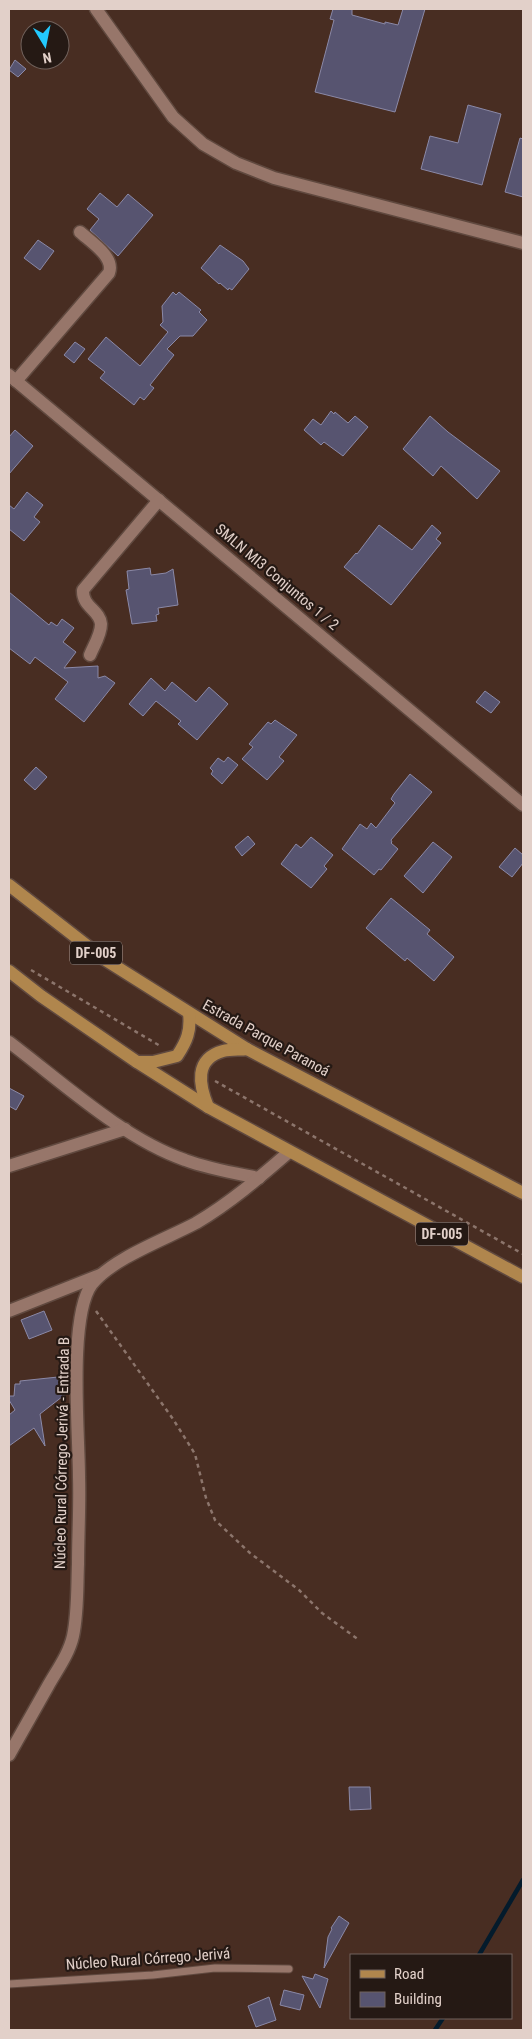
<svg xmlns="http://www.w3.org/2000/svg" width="532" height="2039" font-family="'Roboto Condensed',sans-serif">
<rect width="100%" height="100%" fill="#482d22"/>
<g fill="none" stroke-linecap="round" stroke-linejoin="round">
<g stroke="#041b2c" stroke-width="4.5">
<polyline points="479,1955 523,1880"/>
<polyline points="435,2030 443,2018"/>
</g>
</g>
<g fill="#575470" stroke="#8b89a7">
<polygon points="333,9 352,9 352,15 385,24 385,22 398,25 403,9 425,9 395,112 315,92 334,20 330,19"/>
<polygon points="15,60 26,69 18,77 9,70"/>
<polygon points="468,105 501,114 482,185 421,169 430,136 458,143"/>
<polygon points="520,138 523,139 523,197 505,192"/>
<polygon points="100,193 117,207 128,194 153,215 118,256 90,230 99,219 87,209"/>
<polygon points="38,240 54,251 40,270 24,258"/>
<polygon points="220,245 243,261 249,269 232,290 229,288 228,290 220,283 219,284 201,268"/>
<polygon points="173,292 176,295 179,292 201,310 199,312 207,320 193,336 180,336 167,349 174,355 150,385 154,388 144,400 140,397 134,405 100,378 105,372 88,359 106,337 140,366 168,332 160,325 163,322 162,306"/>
<polygon points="75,342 85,349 74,363 64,355"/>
<polygon points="331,411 334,414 335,412 348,423 355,416 368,427 343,456 324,442 321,445 304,430 313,419 321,425"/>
<polygon points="430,416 448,432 500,471 477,499 441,466 433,476 403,449"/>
<polygon points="15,430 33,446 9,474 9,437"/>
<polygon points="27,492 43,505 34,517 40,522 24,541 9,529 9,505 14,509"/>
<polygon points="379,525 412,550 432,525 441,533 436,539 441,543 391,605 344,567 356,553 357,554"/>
<polygon points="150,568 151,575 166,573 173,569 178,605 158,608 159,614 156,615 157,621 132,624 126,590 129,589 127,571"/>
<polygon points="9,592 49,625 51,622 57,626 62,619 74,628 63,642 76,652 64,668 98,666 98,678 105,676 115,683 84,722 55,699 68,682 35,657 30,664 9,648"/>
<polygon points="151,678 165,691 172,682 196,702 209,687 228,704 197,740 178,724 181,721 156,701 143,716 129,704"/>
<polygon points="485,691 500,702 491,713 476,702"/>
<polygon points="275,720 297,735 279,757 284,761 267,780 242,759 253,747 249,744 268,722 271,724"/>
<polygon points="228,757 238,765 222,784 211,774 213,771 210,768 218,758 224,762"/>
<polygon points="36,767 47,777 35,790 24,780"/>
<polygon points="410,774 432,792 391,840 392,842 391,843 398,849 381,870 379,869 374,875 342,849 360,824 367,829 371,823 376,828 395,803 391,799 394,794"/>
<polygon points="248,836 255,844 242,856 235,847"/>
<polygon points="311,837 333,855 324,866 327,869 311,888 281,864 296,844 301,848"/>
<polygon points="433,842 452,857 423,893 404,876"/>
<polygon points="515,848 523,855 523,863 512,877 499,867"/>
<polygon points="391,898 430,930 427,934 454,957 434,981 407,958 405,961 366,928"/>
<polygon points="9,1088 24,1096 16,1110 9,1106"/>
<polygon points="44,1311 52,1330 29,1339 21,1320"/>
<polygon points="58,1377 67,1393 40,1414 45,1446 34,1428 9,1446 9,1415 15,1410 9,1400 9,1396 14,1396 15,1384 20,1384 20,1381"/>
<polygon points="349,1787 370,1787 371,1809 350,1810"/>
<polygon points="339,1916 349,1923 324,1968 328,1937 332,1929 331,1928"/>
<polygon points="315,1974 328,1979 320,2008 302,1976 313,1979"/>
<polygon points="284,1990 304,1995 300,2010 280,2005"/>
<polygon points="269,1997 276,2020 256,2027 248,2006"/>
</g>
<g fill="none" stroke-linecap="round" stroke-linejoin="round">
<g stroke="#60493f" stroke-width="9">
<polyline id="service" points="9,1984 153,1975 215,1968 289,1969"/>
</g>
<g stroke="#60493f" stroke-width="15">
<g id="minor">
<polyline points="96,9 173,117 203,144 236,163 274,178 523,243"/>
<polyline points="9,375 523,805"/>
<path d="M16,381L109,273C115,257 91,242 80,232"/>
<path d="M90,655C94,645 101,635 101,624C100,610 82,607 83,590L159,500"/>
<path d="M9,1042C62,1082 122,1138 185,1160C209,1169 234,1173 259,1178"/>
<polyline points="9,1166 125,1129"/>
<polyline points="9,1311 100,1275"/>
<path d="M9,1755C22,1732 35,1709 48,1686C57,1670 69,1654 73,1636C78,1612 77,1588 78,1564C78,1535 80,1506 79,1477C79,1435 68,1316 92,1284C113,1258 166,1239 196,1223C230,1203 259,1178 289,1152"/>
</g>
</g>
<g stroke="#60493f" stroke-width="15">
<g id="primary">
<polyline points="9,885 104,959 247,1049 523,1193"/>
<polyline points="9,971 41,996 137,1062 208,1107 523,1277"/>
<path d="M137,1062H153L177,1056C187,1041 191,1031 189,1013"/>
<path d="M208,1107C199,1085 194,1059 223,1051C231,1049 240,1050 247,1049"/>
</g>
</g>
<g stroke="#8c756c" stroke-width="2.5" stroke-dasharray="4 4" stroke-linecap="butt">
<polyline points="31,970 162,1047"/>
<polyline points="215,1081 523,1254"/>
<polyline points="96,1311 173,1419 195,1454 206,1498 215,1520 250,1553 299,1590 322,1613 359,1640"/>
</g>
<use href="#service" stroke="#97766a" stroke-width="7"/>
<use href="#minor" stroke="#97766a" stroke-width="12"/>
<use href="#primary" stroke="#b0864d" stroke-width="12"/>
</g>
<g text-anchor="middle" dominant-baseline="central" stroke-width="4.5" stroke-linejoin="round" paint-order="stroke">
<g fill="#251914" stroke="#a99993" stroke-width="1">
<rect x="70" y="941.5" width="52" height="23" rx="4"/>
<rect x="416" y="1222.5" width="52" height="23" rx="4"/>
</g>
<g font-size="14" font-weight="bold" fill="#e2d0c9">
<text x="96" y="953">DF-005</text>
<text x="442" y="1234">DF-005</text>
</g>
<g font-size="15" fill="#e2d0c9" stroke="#251914">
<text transform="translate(277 577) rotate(40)">SMLN MI3 Conjuntos 1 / 2</text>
<text transform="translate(266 1038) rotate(29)">Estrada Parque Paranoá</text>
<text transform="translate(62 1453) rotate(-89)">Núcleo Rural Córrego Jerivá - Entrada B</text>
<text transform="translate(148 1959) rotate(-4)">Núcleo Rural Córrego Jerivá</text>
</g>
</g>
<rect width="532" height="2039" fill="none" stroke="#e2d0c9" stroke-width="20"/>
<rect x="350" y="1954" width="162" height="65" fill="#251914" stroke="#71625c"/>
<rect x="360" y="1970" width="25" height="8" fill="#b0864d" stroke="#71625c"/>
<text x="394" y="1979" font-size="15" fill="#e2d0c9">Road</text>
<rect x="360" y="1992" width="25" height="15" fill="#575470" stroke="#71625c"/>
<text x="394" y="2004" font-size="15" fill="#e2d0c9">Building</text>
<g transform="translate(45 45) rotate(170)"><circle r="24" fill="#251914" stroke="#71625c"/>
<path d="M0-4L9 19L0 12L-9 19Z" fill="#23c9fe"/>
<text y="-8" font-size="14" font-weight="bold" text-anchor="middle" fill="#e2d0c9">N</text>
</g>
</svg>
